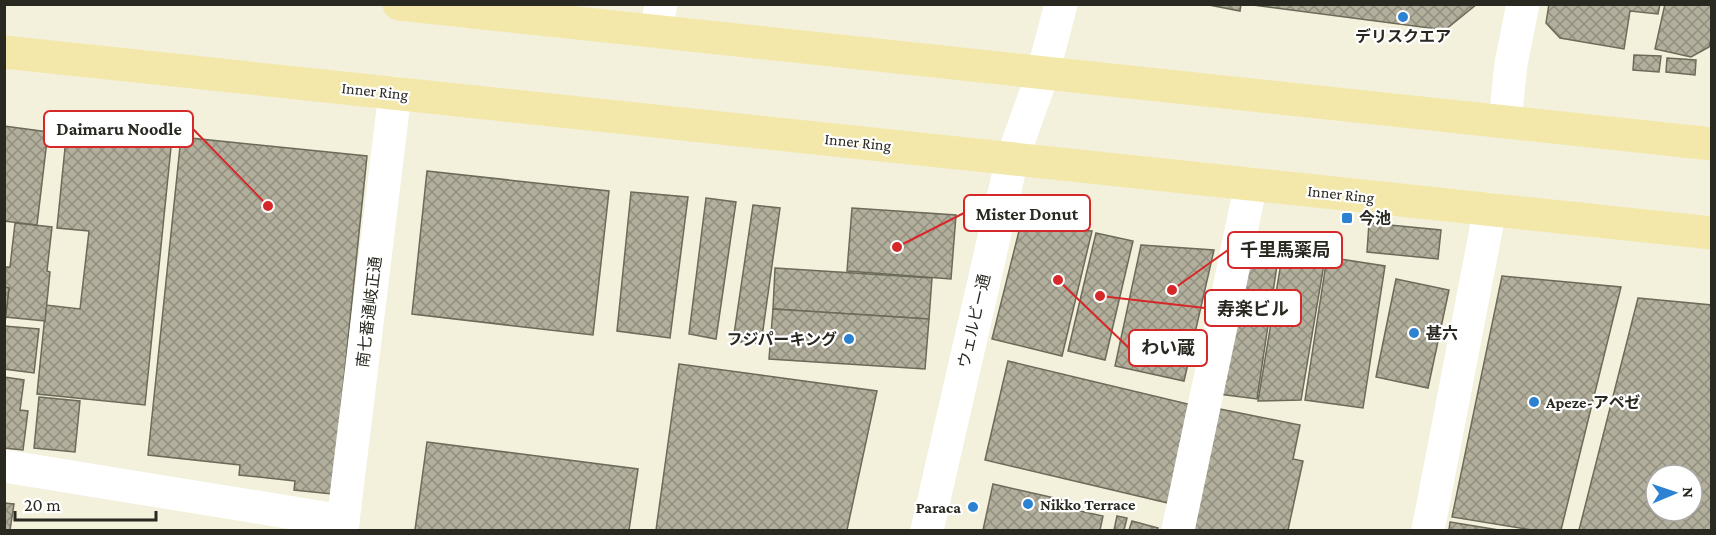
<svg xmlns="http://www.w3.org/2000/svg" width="1716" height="535" font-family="'Crimson Pro','Noto Sans JP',serif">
<defs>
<pattern id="building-cross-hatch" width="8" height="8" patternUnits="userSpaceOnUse" patternTransform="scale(1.5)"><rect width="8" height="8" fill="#b2af9c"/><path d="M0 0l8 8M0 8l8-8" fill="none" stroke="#918e7f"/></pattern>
</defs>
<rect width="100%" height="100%" fill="#f3f0dc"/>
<g fill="url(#building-cross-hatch)" stroke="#6c6a58" stroke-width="1.5" fill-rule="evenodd">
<polygon points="1204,4 1241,4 1240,11"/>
<polygon points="1245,4 1477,4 1445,30"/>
<polygon points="1549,4 1660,4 1658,14 1630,11 1624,49 1560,38 1546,23"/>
<polygon points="1665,4 1712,4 1712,37 1709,47 1691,57 1655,49"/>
<polygon points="1634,55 1661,56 1659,72 1633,70"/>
<polygon points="1667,58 1696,60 1695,75 1666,72"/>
<polygon points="4,126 48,132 37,225 4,221"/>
<polygon points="181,137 367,156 332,494 294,490 295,481 239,475 240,465 148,455"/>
<polygon points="66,138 171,147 145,405 37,394 46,305 80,309 89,231 57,228"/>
<polygon points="427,171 609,191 593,335 412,314"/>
<polygon points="631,192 688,197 670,338 617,331"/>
<polygon points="706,198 736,202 716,339 689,334"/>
<polygon points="753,205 780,208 761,344 733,341"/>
<polygon points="852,208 956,215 951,279 847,271"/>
<polygon points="15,223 52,227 47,271 50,272 45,321 5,317 9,288 4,287 4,267 10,267"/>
<polygon points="1369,223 1441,230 1438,259 1367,252"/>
<polygon points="1020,227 1092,231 1062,356 992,339"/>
<polygon points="1096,233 1133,241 1105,360 1068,351"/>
<polygon points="1141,245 1214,250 1184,381 1115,366"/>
<polygon points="1249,248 1279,252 1257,399 1211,393"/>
<polygon points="1283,251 1325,258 1301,400 1258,401"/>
<polygon points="1327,257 1385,266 1363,408 1305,400"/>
<polygon points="775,268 932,278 929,319 773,309"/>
<polygon points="1502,276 1621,287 1561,530 1532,530 1452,517"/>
<polygon points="1396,279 1449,290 1428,388 1376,377"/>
<polygon points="4,287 9,288 5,323 4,323"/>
<path d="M1638,298L1712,305V530H1579ZM1656,475H1692V511H1656Z"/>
<polygon points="773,309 929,319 925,369 769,359"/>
<polygon points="4,326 39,329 34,373 4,369"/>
<polygon points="1008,361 1192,405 1168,503 985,460"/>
<polygon points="679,364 877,391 847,530 656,530"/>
<polygon points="4,377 24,380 20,410 28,411 23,450 4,448"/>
<polygon points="39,397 80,401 75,452 34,448"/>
<polygon points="1215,408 1300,425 1293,459 1303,461 1288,530 1192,530"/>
<polygon points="427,442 638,469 629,530 415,530"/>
<polygon points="993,484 1068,501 1066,508 1103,516 1100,530 983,530"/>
<polygon points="4,503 14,504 10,530 4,530"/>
<polygon points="1117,516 1127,518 1124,530 1114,530"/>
<polygon points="1132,521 1158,528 1157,530 1129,530"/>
<polygon points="1450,522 1499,530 1449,530"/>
</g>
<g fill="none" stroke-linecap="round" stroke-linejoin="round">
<g stroke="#fff" stroke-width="33">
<polyline points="656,31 661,4"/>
<polyline points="1505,121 1511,64 1523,4"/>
<polyline points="4,466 343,521"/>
<polyline points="342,530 395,93"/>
<polyline points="927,530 1012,159 1043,73 1061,4"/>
<polyline points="1178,530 1251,184"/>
<polyline points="1428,530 1490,209"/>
</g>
<g stroke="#f3e8a9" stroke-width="33">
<polyline points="399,4 1712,144"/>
<polyline points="4,52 1712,233"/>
</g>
</g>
<g fill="#2c82d1" stroke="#fff" stroke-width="2">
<circle cx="1403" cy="17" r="6"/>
<rect x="1341" y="212" width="12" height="12" rx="3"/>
<circle cx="1414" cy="333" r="6"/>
<circle cx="849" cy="339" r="6"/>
<circle cx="1534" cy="402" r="6"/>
<circle cx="1028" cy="504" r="6"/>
<circle cx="973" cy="507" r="6"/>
</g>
<g text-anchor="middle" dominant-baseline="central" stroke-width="4.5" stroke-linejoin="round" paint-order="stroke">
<g font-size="16" font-weight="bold" fill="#2a2921" stroke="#fff" text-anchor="start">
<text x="1403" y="36" text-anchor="middle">デリスクエア</text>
<text x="1359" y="218">今池</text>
<text x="1426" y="333">甚六</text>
<text x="837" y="339" text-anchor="end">フジパーキング</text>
<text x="1546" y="402">Apeze-アペゼ</text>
<text x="1040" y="504">Nikko Terrace</text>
<text x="961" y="507" text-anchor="end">Paraca</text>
</g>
<g font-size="16" fill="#2a2921" stroke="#fff">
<text transform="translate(375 91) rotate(6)">Inner Ring</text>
<text transform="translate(858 142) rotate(6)">Inner Ring</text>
<text transform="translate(1341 194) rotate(6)">Inner Ring</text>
<text transform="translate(369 312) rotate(-83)">南七番通岐正通</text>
<text transform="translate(974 321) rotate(-77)">ウェルビー通</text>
</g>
</g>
<path fill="none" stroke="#d62828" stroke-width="2" d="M268 206L193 129M897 247L964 213M1172 290L1228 250M1100 296L1205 308M1058 280L1129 348"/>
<g fill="#d62828" stroke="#fff" stroke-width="2">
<circle cx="268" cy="206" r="6"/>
<circle cx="897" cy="247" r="6"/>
<circle cx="1172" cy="290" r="6"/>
<circle cx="1100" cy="296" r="6"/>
<circle cx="1058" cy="280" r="6"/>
</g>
<g fill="#fff" stroke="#d62828" stroke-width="2">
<rect x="44" y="111" width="149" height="36" rx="6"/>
<rect x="964" y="195" width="126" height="36" rx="6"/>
<rect x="1228" y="232" width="114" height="36" rx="6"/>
<rect x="1205" y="290" width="96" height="36" rx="6"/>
<rect x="1129" y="330" width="78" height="36" rx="6"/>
</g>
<g font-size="18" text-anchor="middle" font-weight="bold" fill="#2a2921">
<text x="119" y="135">Daimaru Noodle</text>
<text x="1027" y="220">Mister Donut</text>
<text x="1285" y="256">千里馬薬局</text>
<text x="1253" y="315">寿楽ビル</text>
<text x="1168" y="354">わい蔵</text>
</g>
<rect width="1716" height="535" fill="none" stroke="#2a2921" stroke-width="12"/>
<g transform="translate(1674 493) rotate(88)"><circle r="28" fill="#ffffff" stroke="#aaa9a6" stroke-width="1.5"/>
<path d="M0-4.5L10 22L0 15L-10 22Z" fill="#2c82d1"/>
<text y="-9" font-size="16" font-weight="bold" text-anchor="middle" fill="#2a2921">N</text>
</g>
<path d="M15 511v9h141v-9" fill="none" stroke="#2a2921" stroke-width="3"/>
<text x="24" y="511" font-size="18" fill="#2a2921" stroke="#ffffff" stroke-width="4.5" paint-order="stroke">20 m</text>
</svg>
